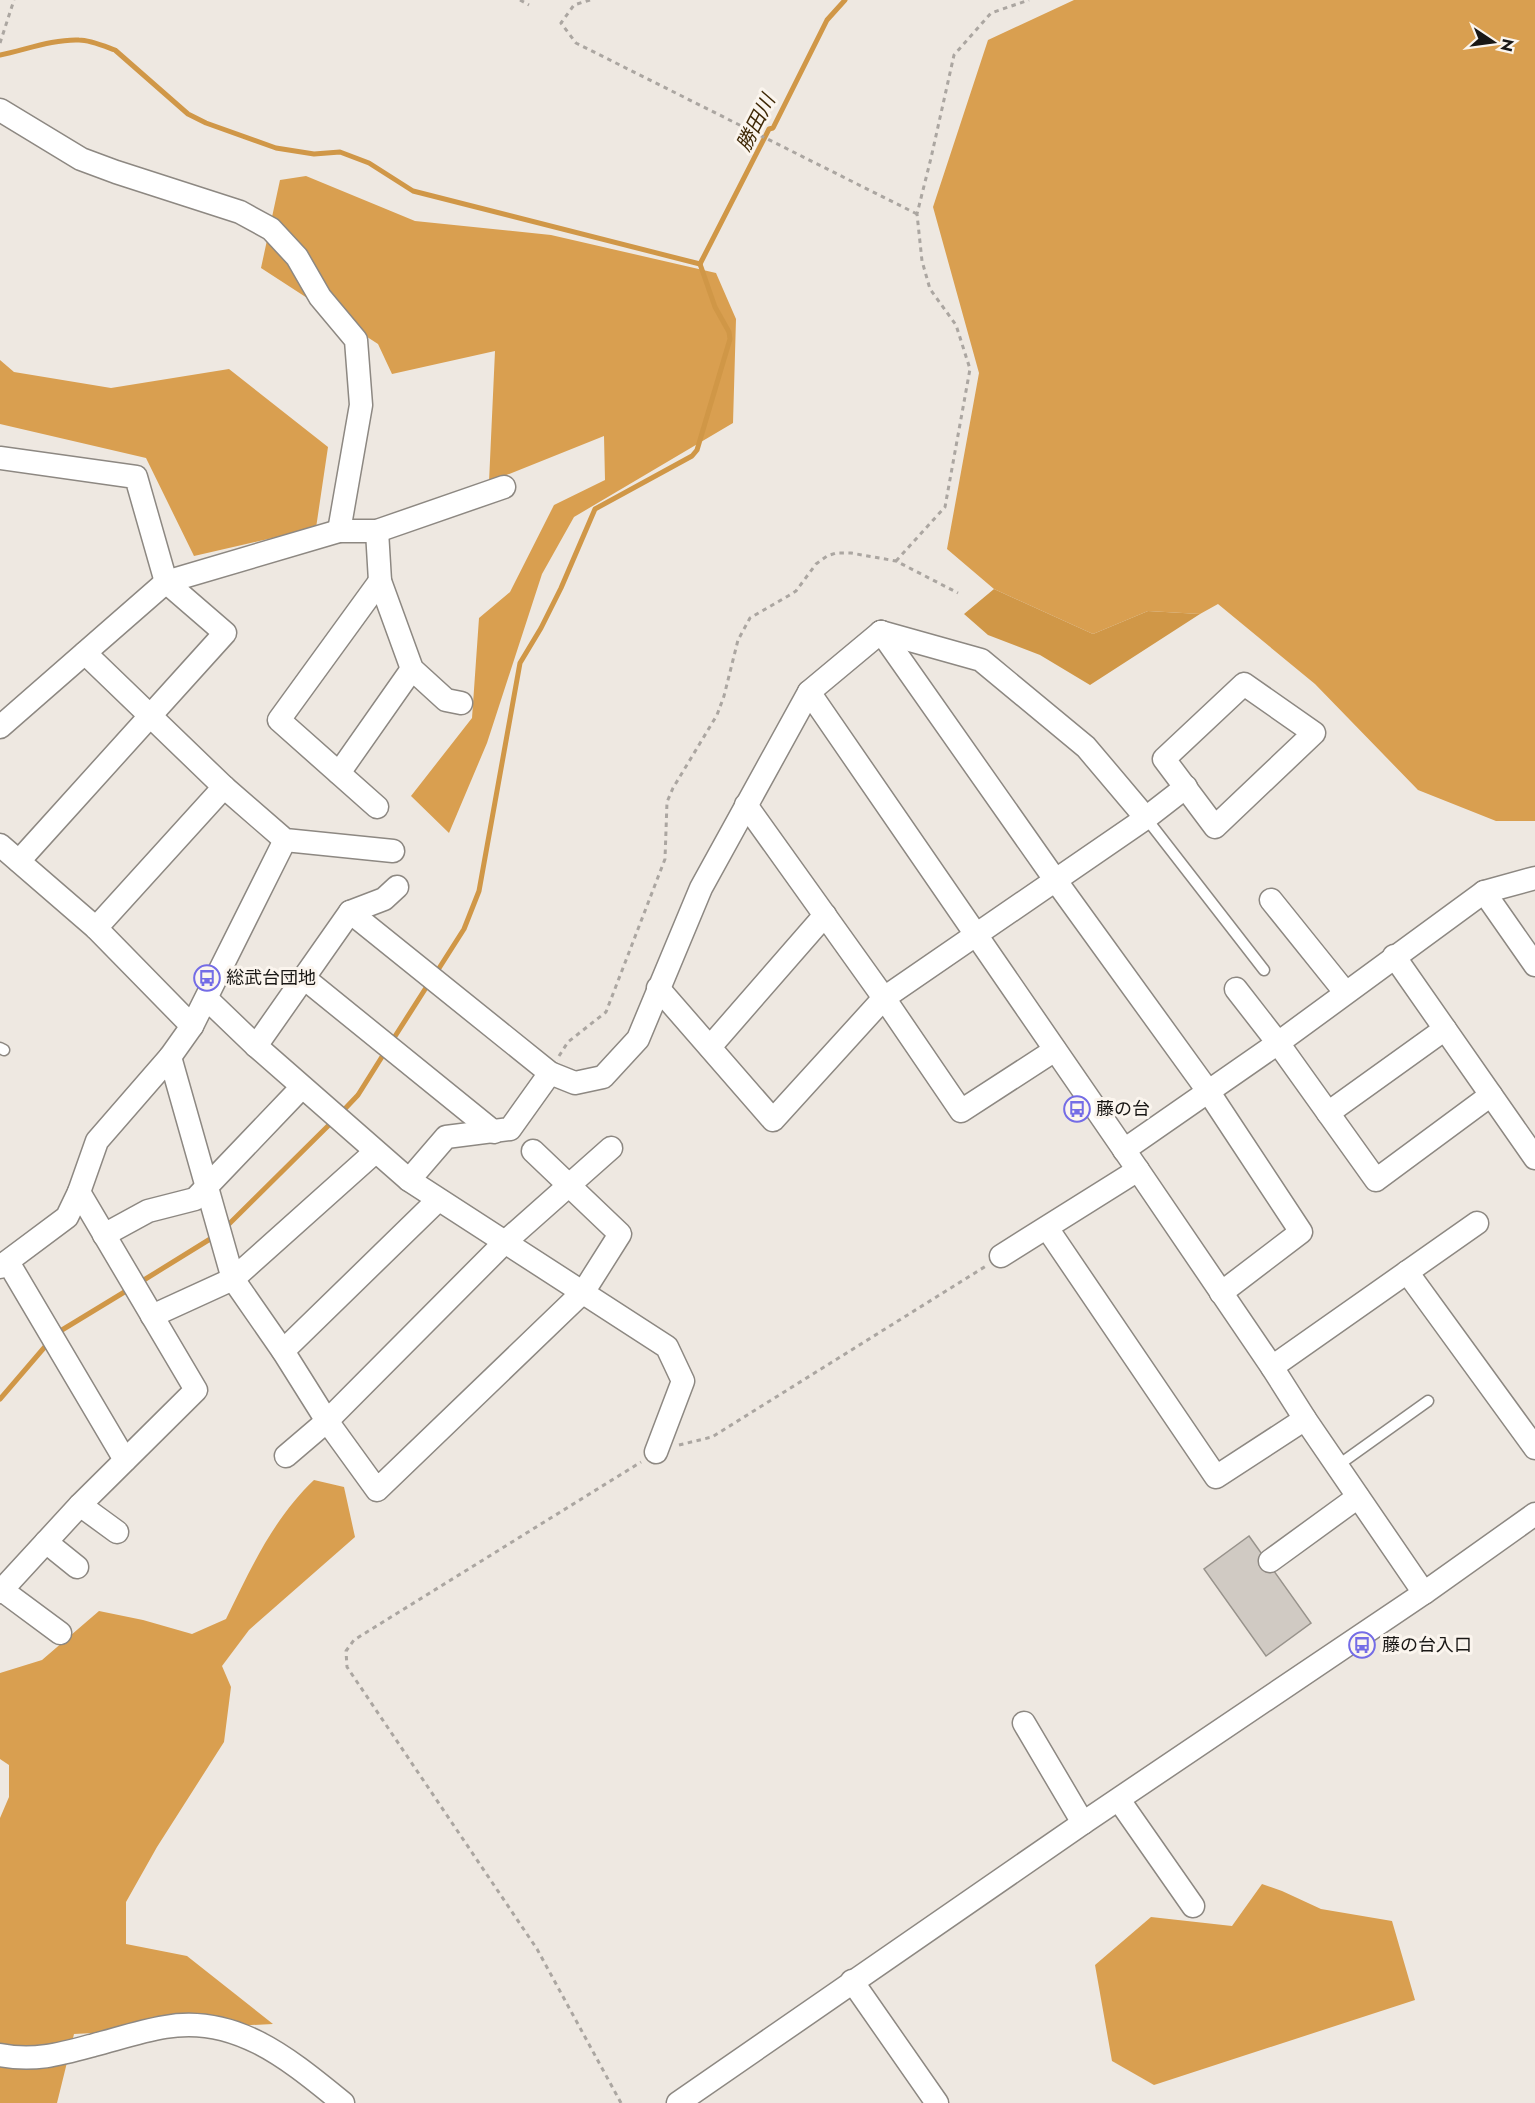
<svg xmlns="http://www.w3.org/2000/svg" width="1535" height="2103" font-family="Jost,'Noto Sans JP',sans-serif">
<rect width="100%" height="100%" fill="#eee8e1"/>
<g fill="#d99f50">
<polygon points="1074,0 1535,0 1535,821 1496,821 1418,790 1315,684 1218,604 1200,614 1148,611 1093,634 994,589 947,549 979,373 933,207 988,40"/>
<polygon points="306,176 415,221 551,235 716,273 736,319 733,423 574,517 542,574 487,743 449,833 411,796 472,718 479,618 510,592 554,505 605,480 604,436 489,482 495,351 392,374 378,344 261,268 280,180"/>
<polygon points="0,360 14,372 111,388 229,369 328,447 316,528 194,556 146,458 0,424"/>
<path d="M314,1480L344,1487L355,1537L249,1630L222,1666L231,1687L224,1742L157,1847L126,1902V1944L187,1956L273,2024L74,2034L57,2103H0V1818L9,1797V1765L0,1759V1673L42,1660L99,1611L143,1620L192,1634L226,1619C251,1568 273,1519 314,1480Z"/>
<polygon points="1262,1884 1282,1891 1321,1909 1392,1921 1415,2000 1154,2085 1112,2061 1095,1965 1151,1917 1232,1926"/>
</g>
<polygon fill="#d09747" points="994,589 1093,634 1148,611 1200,614 1090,685 1040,655 988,635 964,614"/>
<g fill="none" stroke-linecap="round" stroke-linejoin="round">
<g stroke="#d09747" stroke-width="5">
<path d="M0,55C25,50 53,39 79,40C90,40 104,46 115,50L188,114L206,123L276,148L314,154L340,152L369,163L413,191L700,264"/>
<polyline points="700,264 769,129 773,128 827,20 845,0"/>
<polyline points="436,973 464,929 479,891 520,663 541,628 561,588 595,509 692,456 697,450 730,339 729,332 715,307 700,264"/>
<polyline points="392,1041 429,983"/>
<polyline points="340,1114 358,1095 385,1052"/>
<polyline points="225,1228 333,1121"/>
<polyline points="139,1283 215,1236"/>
<polyline points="57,1333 131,1288"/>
<polyline points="0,1399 49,1342"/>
</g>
</g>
<polygon fill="#d0cac3" stroke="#98938c" stroke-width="1.5" points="1249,1536 1311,1623 1266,1656 1204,1569"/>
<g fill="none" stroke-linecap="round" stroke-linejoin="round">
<g stroke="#8d8882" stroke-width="13">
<g id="lane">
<polyline points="1146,818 1264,970"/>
<polyline points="0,1048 4,1050"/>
<polyline points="1337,1466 1428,1401"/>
</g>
</g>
<g stroke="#8d8882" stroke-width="25">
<g id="street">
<polyline points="0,110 81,159 116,172 240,212 271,229 297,257 320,297 356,340 361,405 339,531"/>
<polyline points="0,458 136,477 166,582 225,633 19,861"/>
<polyline points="377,531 380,581 412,669 446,700 461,703"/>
<polyline points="881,632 1056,881 1208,1091 1301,1232 1221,1293"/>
<polyline points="881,632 981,660 1086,747 1146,818"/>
<polyline points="85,653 224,787 285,840 393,851"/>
<polygon points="1244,684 1314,733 1215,827 1164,759"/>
<polyline points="809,692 1138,1170 1272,1367 1305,1419 1424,1593"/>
<polyline points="0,727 166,582 339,531 377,531 504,487"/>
<polyline points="339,773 412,669"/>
<polyline points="746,805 884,998 961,1111 1055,1050"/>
<polyline points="377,807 279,720 380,581"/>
<polyline points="0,845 96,928 192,1026"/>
<polyline points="1484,892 1535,965"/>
<polyline points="1271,900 1345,992"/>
<polyline points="350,912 550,1073 575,1083 603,1077 638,1039 701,888 809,692 881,632"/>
<polyline points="96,928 224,787"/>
<polyline points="1394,956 1535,1158"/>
<polyline points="304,978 494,1132"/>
<polyline points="658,988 773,1120 884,998 1146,818 1186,787"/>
<polyline points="1236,989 1278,1043 1376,1180 1491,1095"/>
<polyline points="207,999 256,1046 409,1180 667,1347 683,1381 656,1452"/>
<polyline points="256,1046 350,912 384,899 397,887"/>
<polyline points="710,1047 825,915"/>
<polyline points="170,1057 233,1279 283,1351 327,1421 377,1490 584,1291 620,1234 533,1151"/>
<polyline points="1328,1113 1445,1029"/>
<polyline points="1124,1150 1278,1043 1484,892 1535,878"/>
<polyline points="409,1180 446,1137 510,1129 550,1073"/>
<polyline points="1047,1228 1216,1477 1305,1419"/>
<polyline points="104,1235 148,1211 195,1199 302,1087"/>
<polyline points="1001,1256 1138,1170"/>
<polyline points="8,1262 125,1460"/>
<polyline points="0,1267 67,1217 79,1192 97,1141 170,1057 192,1026 285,840"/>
<polyline points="1407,1272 1535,1448"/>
<polyline points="152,1316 233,1279 375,1152"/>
<polyline points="283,1351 438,1200"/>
<polyline points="1272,1367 1477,1223"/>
<polyline points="286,1456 327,1421 505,1242 611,1148"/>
<polyline points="80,1505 117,1532"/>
<polyline points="46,1542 77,1567"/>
<polyline points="1270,1561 1358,1497"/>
<polyline points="2,1590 60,1633"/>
<polyline points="0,1592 80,1505 196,1390 79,1192"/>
<polyline points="1024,1723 1083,1823"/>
<polyline points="1119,1800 1193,1906"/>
<polyline points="852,1981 937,2103"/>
<path d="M0,2055C34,2062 61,2054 94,2045C117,2039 141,2031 165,2027C237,2014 291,2061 343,2103"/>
<polyline points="678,2103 1083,1823 1424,1593 1535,1514"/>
</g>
</g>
<g stroke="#aba6a1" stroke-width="3" stroke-dasharray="4.5 4.5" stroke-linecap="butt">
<polyline points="520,0 529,5"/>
<polyline points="590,0 574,5 561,23 576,43 917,214"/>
<polyline points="0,43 14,0"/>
<polyline points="896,561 945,507 970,369 956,325 930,289 922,261 917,214 931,158 954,55 991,13 1029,0"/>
<polyline points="559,1056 568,1042 606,1012 665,859 667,802 673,788 717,715 724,696 738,640 750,618 788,596 796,591 816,564 827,556 836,553 851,553 896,561 958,593"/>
<polyline points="679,1445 712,1437 986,1266"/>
<polyline points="621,2103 537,1949 347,1667 346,1651 354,1640 641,1462"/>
</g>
<use href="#lane" stroke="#fff" stroke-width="10"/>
<use href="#street" stroke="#fff" stroke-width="22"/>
</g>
<defs>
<g id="bus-ring" transform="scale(1.35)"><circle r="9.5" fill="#fbf5ee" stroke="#746ce6" stroke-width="1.5"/><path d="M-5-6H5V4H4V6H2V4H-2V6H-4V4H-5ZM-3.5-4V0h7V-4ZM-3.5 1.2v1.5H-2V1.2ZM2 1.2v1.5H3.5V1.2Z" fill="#746ce6"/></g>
</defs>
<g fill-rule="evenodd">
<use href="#bus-ring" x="207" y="978"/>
<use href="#bus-ring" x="1077" y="1109"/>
<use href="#bus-ring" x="1362" y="1645"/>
</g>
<g text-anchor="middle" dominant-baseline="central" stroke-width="6" stroke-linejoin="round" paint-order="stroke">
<g font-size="18" fill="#191715" stroke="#fbf5ee" text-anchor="start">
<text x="226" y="978">総武台団地</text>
<text x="1096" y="1109">藤の台</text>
<text x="1382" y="1645">藤の台入口</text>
</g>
<g font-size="20" font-style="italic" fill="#3f2805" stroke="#fbf5ee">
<text transform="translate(756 123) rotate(-63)">勝田川</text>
</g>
</g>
<g transform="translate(1493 42) rotate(103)" stroke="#fbf5ee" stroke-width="4.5" paint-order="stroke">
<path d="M0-4.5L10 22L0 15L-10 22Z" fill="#191715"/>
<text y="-9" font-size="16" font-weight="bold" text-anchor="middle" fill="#191715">N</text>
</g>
</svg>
